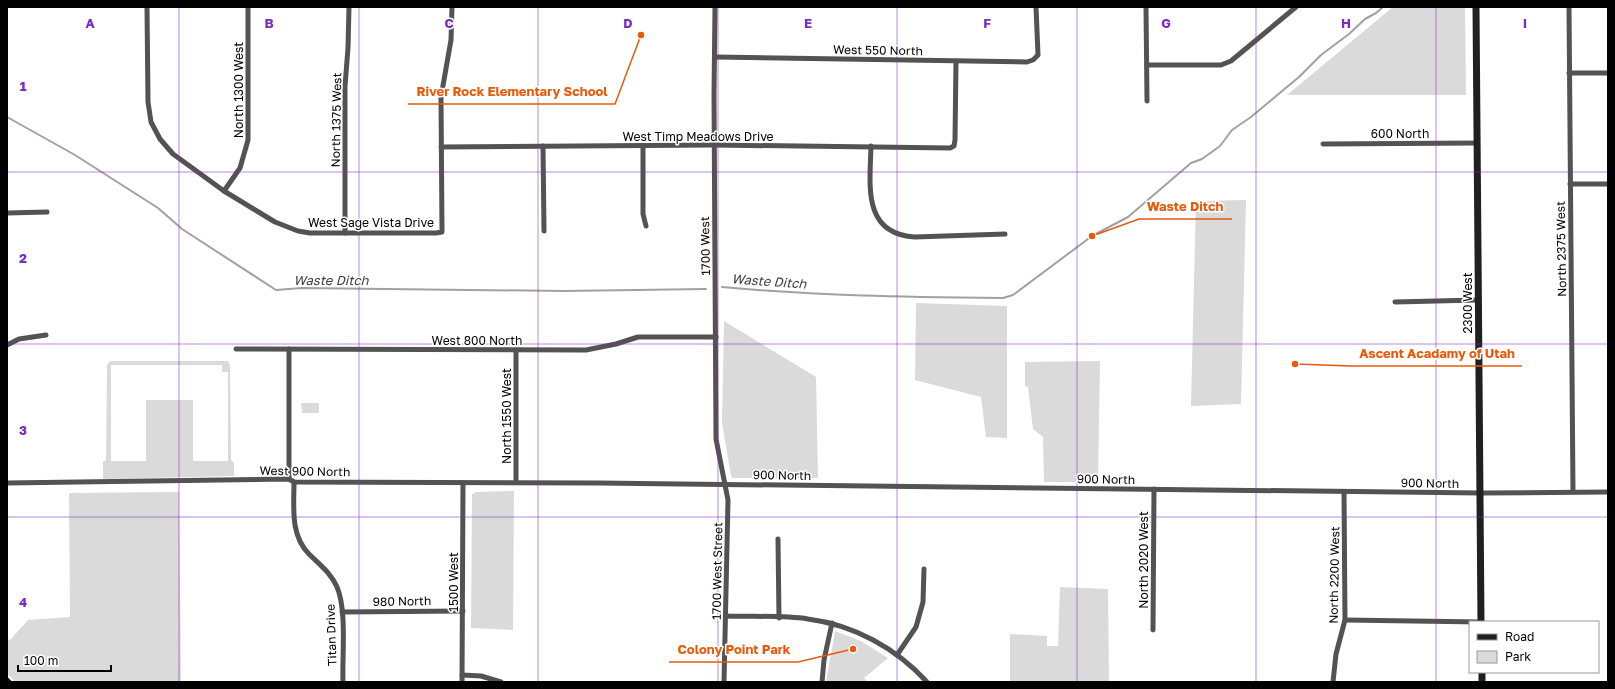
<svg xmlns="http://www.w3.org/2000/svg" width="1615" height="689" font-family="'Golos Text',sans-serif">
<rect width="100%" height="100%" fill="#fff"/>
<g fill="#dadada" fill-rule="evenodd">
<polygon points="1393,7 1465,7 1466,95 1287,95"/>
<polygon points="1246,200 1241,404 1191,406 1196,201"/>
<polygon points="916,303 1007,306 1007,438 986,437 981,397 915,380"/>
<polygon points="724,321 816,377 818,478 733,478 731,476 722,423"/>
<path d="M110,361H228L230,365L231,460L234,463V476L103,479V462L106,460L107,365ZM111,365H222V372H228V461H193V400H146V461H111Z"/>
<polygon points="1100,361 1098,482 1044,482 1043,437 1033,429 1028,387 1025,386 1025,362"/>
<polygon points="301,403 319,403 319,413 302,413"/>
<polygon points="514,491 513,630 471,628 472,494 476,492"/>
<polygon points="179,492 181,682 15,682 7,673 7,639 10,640 28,620 70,617 69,493"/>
<polygon points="1060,587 1108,589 1109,682 1010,682 1010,634 1047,636 1047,646 1058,646"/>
<polygon points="835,631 861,641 888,658 864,678 868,682 826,682"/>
</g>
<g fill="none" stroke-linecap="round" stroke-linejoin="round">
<g stroke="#a1a1a1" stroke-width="2">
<polyline points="7,117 75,155 158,208 182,229 276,290 302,288 564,291 706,289"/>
<path d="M722,287C816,296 909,297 1003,298L1013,295L1092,236L1128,217L1191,163L1202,159L1220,146L1232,130L1251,117L1299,77L1321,55L1349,34L1365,19L1376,13L1383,7"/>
</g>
<g stroke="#535353" stroke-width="5">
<polyline points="147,7 148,102 151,122 160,139 173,154 224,191 275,222 298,231 310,233 436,233 442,232 441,97 451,40 452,7"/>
<polyline points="715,7 714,95 716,439 728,500 724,682"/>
<polyline points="1146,7 1147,101"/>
<polyline points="1569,7 1573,492"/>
<polyline points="715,57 1027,62 1033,60 1038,55 1036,7"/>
<polyline points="1147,65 1221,65 1231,61 1296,7"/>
<polyline points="1569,73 1608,73"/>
<polyline points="1323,144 1477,143"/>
<polyline points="543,146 544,231"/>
<polyline points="643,146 643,214 646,226"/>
<path d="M871,146C870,185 862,234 915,237L1005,234"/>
<polyline points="441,147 714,145 950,148 954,146 955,140 956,61"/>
<polyline points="1570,184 1608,184"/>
<polyline points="224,191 240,168 248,140 248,7"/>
<polyline points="7,213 47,212"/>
<polyline points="345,233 345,86 348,48 349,7"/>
<polyline points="1395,302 1478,300"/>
<polyline points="7,345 19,339 46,335"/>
<polyline points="236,349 586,350 616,344 638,337 716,337"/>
<polyline points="516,350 516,482"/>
<polyline points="289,479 289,349"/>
<path d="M294,482C294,507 290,535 309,554C320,565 331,573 337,587C347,610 342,656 343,682"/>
<polyline points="7,483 289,479 294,482 598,483 1480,493 1608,492"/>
<polyline points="778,539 779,618"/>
<polyline points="342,612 463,611"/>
<path d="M726,616C753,617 782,615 808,619C854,625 896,648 927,682"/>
<polyline points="1345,620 1481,622"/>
<polyline points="1153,630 1154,489"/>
<polyline points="897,655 916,627 923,602 924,569"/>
<polyline points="462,675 481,676 501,682"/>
<polyline points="462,682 463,483"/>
<polyline points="822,682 824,660 832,623"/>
<polyline points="1333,682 1336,654 1345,620 1344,492"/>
</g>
<g stroke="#202020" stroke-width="7">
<polyline points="1476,7 1481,622"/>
<polyline points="1482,672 1482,682"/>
</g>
<polyline stroke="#000" stroke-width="2" stroke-dasharray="6 2 1 2" stroke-linecap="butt" points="7,678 11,682"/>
</g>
<path fill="none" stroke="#7b2cbf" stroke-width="1" stroke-opacity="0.55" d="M179,7V682M359,7V682M538,7V682M718,7V682M897,7V682M1077,7V682M1256,7V682M1436,7V682M7,172H1608M7,344H1608M7,517H1608"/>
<g text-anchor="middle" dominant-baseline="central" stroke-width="3" stroke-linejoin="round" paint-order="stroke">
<g font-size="12" fill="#000" stroke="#fff">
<text transform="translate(878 50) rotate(1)">West 550 North</text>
<text transform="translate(238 90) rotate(-90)">North 1300 West</text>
<text transform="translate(336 120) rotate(-89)">North 1375 West</text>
<text x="1400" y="133">600 North</text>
<text x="698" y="136">West Timp Meadows Drive</text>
<text x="371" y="222">West Sage Vista Drive</text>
<text transform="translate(705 246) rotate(-91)">1700 West</text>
<text transform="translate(1561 249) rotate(-91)">North 2375 West</text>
<text transform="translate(1467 303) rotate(-90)">2300 West</text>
<text x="477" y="340">West 800 North</text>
<text transform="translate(506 416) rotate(-90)">North 1550 West</text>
<text transform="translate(305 471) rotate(1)">West 900 North</text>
<text transform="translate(782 475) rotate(1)">900 North</text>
<text transform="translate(1106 479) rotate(1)">900 North</text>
<text transform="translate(1430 483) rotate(1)">900 North</text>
<text transform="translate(1143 560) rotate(-90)">North 2020 West</text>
<text transform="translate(717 571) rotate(-89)">1700 West Street</text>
<text transform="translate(1334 575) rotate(-89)">North 2200 West</text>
<text transform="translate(453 582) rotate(-90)">1500 West</text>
<text transform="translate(402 601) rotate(-1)">980 North</text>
<text transform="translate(331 635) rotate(-92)">Titan Drive</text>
</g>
<g font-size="13" font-style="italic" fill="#424242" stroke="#fff">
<text x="331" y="280">Waste Ditch</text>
<text transform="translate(769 281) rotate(4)">Waste Ditch</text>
</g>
</g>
<g font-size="13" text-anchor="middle" font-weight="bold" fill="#7b2cbf" stroke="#fff" stroke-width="3" stroke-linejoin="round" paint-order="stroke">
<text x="90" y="28">A</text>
<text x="269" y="28">B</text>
<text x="449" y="28">C</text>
<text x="628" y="28">D</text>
<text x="808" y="28">E</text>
<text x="987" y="28">F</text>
<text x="1166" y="28">G</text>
<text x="1346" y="28">H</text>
<text x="1525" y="28">I</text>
<text x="23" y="91">1</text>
<text x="23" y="263">2</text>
<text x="23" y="435">3</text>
<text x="23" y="607">4</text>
</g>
<path fill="none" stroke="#e8590c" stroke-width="1.5" d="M641 35L615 104H408M1092 236L1139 219H1232M1295 364L1351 366H1522M853 649L798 662H669"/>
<g fill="#e8590c" stroke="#fff" stroke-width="1.5">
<circle cx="641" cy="35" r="4"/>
<circle cx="1092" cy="236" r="4"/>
<circle cx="1295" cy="364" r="4"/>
<circle cx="853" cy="649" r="4"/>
</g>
<g font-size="13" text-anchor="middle" font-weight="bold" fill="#e8590c" stroke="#fff" stroke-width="3" stroke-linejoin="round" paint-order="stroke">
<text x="512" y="96">River Rock Elementary School</text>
<text x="1185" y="211">Waste Ditch</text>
<text x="1437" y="358">Ascent Acadamy of Utah</text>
<text x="734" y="654">Colony Point Park</text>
</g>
<rect width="1615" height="689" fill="none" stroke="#000000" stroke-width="16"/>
<rect x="1469" y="621" width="130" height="52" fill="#ffffff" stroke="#999999"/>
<rect x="1477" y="634" width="20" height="6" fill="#202020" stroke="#999999"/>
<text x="1505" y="641" font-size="12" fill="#000000">Road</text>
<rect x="1477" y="651" width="20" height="12" fill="#dadada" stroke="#999999"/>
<text x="1505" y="661" font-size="12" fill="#000000">Park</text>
<path d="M18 665v6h93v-6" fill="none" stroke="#000000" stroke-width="2"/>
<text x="24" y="665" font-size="12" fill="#000000" stroke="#ffffff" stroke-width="3" paint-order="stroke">100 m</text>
</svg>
